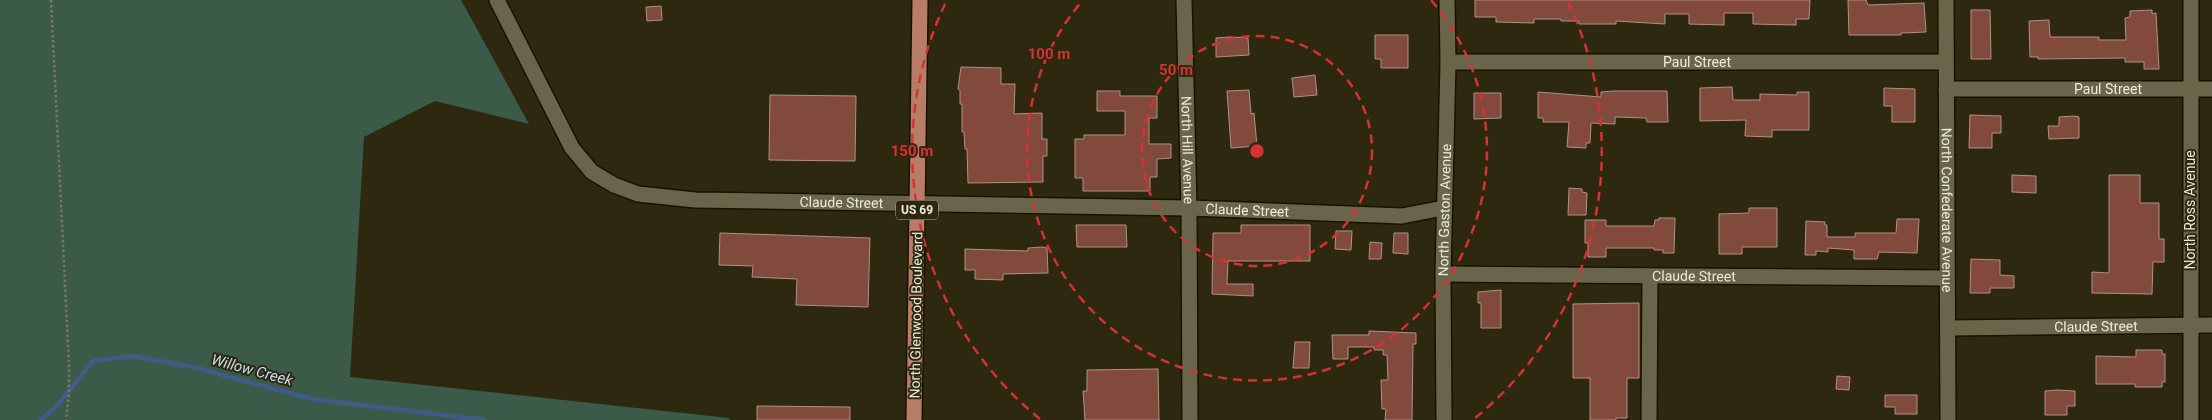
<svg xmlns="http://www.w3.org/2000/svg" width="2212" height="420" font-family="Roboto,sans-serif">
<rect width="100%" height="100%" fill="#2e290e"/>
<polygon fill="#3a5b48" points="0,0 461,0 529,124 435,101 364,137 350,377 729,418 730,420 0,420"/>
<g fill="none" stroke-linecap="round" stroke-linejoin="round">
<polyline stroke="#3f5c88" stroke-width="4.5" points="40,420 56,407 93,361 132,356 193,367 312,399 484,420"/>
</g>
<g fill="#814a3a" stroke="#b29086">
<polygon points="1475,0 1810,0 1809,19 1796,19 1796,25 1753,24 1753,13 1724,13 1724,25 1689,24 1689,14 1665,14 1665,24 1616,21 1616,24 1579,24 1579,21 1561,21 1561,19 1534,19 1534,23 1496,22 1496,17 1475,17"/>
<polygon points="1848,0 1866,0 1868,5 1924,3 1926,32 1901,33 1901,35 1849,35"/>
<polygon points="661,6 662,20 647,21 646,7"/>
<polygon points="1971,10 1990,10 1991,59 1971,59"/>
<polygon points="2152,10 2152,14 2156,13 2159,69 2144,69 2144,62 2125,62 2125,58 2038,59 2038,57 2030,57 2029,21 2049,20 2050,37 2099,37 2099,40 2126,40 2125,18 2130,17 2130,11"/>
<polygon points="1375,35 1408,35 1408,68 1381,68 1381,59 1375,59"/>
<polygon points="1230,37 1248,38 1249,55 1216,57 1216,38"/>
<polygon points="961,67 1001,68 1001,84 1015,84 1014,114 1042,113 1042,139 1047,139 1047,156 1043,156 1043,182 968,183 967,149 965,149 964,132 962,132 962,104 960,104 960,90 958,89"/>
<polygon points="1315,75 1317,95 1294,97 1292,78"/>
<polygon points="1732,87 1733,100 1760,100 1760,94 1797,95 1797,92 1809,92 1809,130 1772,130 1772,137 1745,136 1746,120 1700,121 1700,88"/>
<polygon points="1884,88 1915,89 1915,122 1892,122 1892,106 1884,106"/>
<polygon points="1249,90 1251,114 1254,113 1257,146 1231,148 1227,91"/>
<polygon points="1097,91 1120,91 1120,96 1157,96 1157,118 1149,118 1149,144 1171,144 1171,158 1157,159 1157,177 1150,177 1150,191 1083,191 1083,178 1075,178 1075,139 1084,139 1084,135 1125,135 1125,111 1097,111"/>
<polygon points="1614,91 1667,91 1668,122 1647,122 1646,118 1615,117 1615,124 1591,123 1590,143 1586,143 1586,148 1567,147 1569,122 1543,122 1543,118 1538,118 1538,92 1601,97 1601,92"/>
<polygon points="1474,93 1501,93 1501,118 1474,119"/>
<polygon points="770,95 856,96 855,161 769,160"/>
<polygon points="1970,115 2001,116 2001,133 1992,133 1992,148 1969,148"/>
<polygon points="2074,116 2079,117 2079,138 2049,139 2048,126 2059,126 2059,117"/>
<polygon points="2012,175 2036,176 2036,193 2012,192"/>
<polygon points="2109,175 2140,175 2140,203 2159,203 2159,239 2164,239 2164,262 2153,262 2152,294 2092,293 2092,272 2109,273"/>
<polygon points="1569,188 1582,189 1582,192 1587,193 1586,215 1568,215"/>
<polygon points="1749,208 1777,208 1777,247 1742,247 1742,254 1719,254 1719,214 1749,213"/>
<polygon points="1659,218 1675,218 1674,253 1663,253 1663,250 1654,250 1654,248 1606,248 1606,257 1588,257 1588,243 1585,243 1585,220 1606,220 1606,226 1654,226 1655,220 1659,220"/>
<polygon points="1897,219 1919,219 1917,253 1879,252 1877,259 1854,259 1854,250 1828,248 1828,252 1816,251 1816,255 1805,255 1806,221 1825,222 1825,225 1827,225 1827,237 1855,237 1855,233 1896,233"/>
<polygon points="1076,225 1126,225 1127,247 1077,247"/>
<polygon points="1241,225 1310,225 1310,261 1228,261 1227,284 1253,284 1253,296 1212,294 1213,233 1241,233"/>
<polygon points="1336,231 1352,231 1351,250 1335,249"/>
<polygon points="720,233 870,238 868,307 796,305 797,279 752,277 753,266 719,265"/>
<polygon points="1394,233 1408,233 1408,254 1393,253"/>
<polygon points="1370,242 1382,243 1381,259 1369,259"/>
<polygon points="1042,247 1047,248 1048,273 1003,274 1003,280 975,279 975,270 965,270 965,249 1028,251 1028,248"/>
<polygon points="1971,259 2000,260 2000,275 2014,276 2014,288 1990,288 1990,293 1970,293"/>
<polygon points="1501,290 1501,328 1481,328 1481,303 1478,303 1478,292"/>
<polygon points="1639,303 1639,378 1627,378 1627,418 1616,418 1616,420 1590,420 1590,378 1573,378 1573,304"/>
<polygon points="1369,331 1416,333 1416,344 1413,344 1412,420 1385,420 1386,409 1382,409 1381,380 1388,380 1387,355 1383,355 1383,350 1374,350 1374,347 1348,347 1348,359 1333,359 1332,335 1369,335"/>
<polygon points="1295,342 1310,342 1309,368 1293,368"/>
<polygon points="2136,350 2162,350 2162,354 2165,354 2165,382 2162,382 2162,387 2135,387 2135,384 2096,384 2096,356 2136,357"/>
<polygon points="1158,369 1159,420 1085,420 1083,391 1087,391 1087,370"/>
<polygon points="1837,376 1850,377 1849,390 1836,389"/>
<polygon points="2057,390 2075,391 2075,406 2067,406 2067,415 2045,415 2045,391"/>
<polygon points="1885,395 1917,395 1917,414 1895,414 1895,407 1885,407"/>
<polygon points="757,406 850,407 850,420 757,420"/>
</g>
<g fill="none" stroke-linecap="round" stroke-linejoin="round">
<g stroke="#161200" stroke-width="18">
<g id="minor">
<path id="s1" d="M497,0L572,148L592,172L614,185L638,194L695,200L1189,208L1402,216L1443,208"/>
<path id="s2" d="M1184,0L1189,208L1190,420"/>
<path id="s3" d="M1946,0L1948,420"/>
<polyline points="2191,0 2191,420"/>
<path id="s4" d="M1448,62H1945"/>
<path id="s5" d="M1946,89H2212"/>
<path id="s6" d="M1443,274L1946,278"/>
<path id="s7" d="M1948,328L2212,325"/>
<path id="s8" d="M1444,420L1443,274L1448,62L1447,0"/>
<polyline points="1649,420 1650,277"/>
</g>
</g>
<g stroke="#161200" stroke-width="18">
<polyline id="major" points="914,420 920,0"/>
</g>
<polyline stroke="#7c7761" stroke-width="2.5" stroke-dasharray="2.5 2.5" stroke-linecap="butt" points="51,0 69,366 69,393 66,420"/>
<use href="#minor" stroke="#6a6548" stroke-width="15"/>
<use href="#major" stroke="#bb7c65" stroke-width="15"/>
</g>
<g fill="none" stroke="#d73231" stroke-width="2.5" stroke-dasharray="9 6">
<circle cx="1257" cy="151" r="115"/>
<path d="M1431 0A230 230 0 1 1 1083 0"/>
<path d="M1040 419A345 345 0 0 1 946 2M1568 2A345 345 0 0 1 1474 419"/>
</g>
<g text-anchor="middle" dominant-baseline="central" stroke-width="4" stroke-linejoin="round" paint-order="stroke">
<rect fill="#2e290e" stroke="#b4b09d" stroke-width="1" x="896" y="200.5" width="42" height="19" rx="4"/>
<g font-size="12" font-weight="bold" fill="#edeada">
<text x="917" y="210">US 69</text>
</g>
<g font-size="14" fill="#edeada" stroke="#2e290e">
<text stroke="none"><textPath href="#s4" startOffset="249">Paul Street</textPath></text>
<text stroke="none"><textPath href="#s5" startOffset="162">Paul Street</textPath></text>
<text stroke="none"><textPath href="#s2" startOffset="150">North Hill Avenue</textPath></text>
<text stroke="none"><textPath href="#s1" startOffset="452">Claude Street</textPath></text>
<text stroke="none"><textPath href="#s1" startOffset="858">Claude Street</textPath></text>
<text stroke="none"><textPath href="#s8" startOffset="210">North Gaston Avenue</textPath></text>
<text stroke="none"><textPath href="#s3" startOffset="210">North Confederate Avenue</textPath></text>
<text transform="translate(2190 210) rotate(-90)">North Ross Avenue</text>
<text stroke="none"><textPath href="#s6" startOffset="251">Claude Street</textPath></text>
<text transform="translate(916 315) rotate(-89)">North Glenwood Boulevard</text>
<text stroke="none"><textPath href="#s7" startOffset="148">Claude Street</textPath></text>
</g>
<g font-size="15" font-style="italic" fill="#c7d9f6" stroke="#2e290e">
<text transform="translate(252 370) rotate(15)">Willow Creek</text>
</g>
</g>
<circle cx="1257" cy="151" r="8" fill="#d73231" stroke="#2e290e" stroke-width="2.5"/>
<g font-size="15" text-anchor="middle" font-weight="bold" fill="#d73231" stroke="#2e290e" stroke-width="4" stroke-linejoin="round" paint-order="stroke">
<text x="1049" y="59">100 m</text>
<text x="1176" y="75">50 m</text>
<text x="912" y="156">150 m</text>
</g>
</svg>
